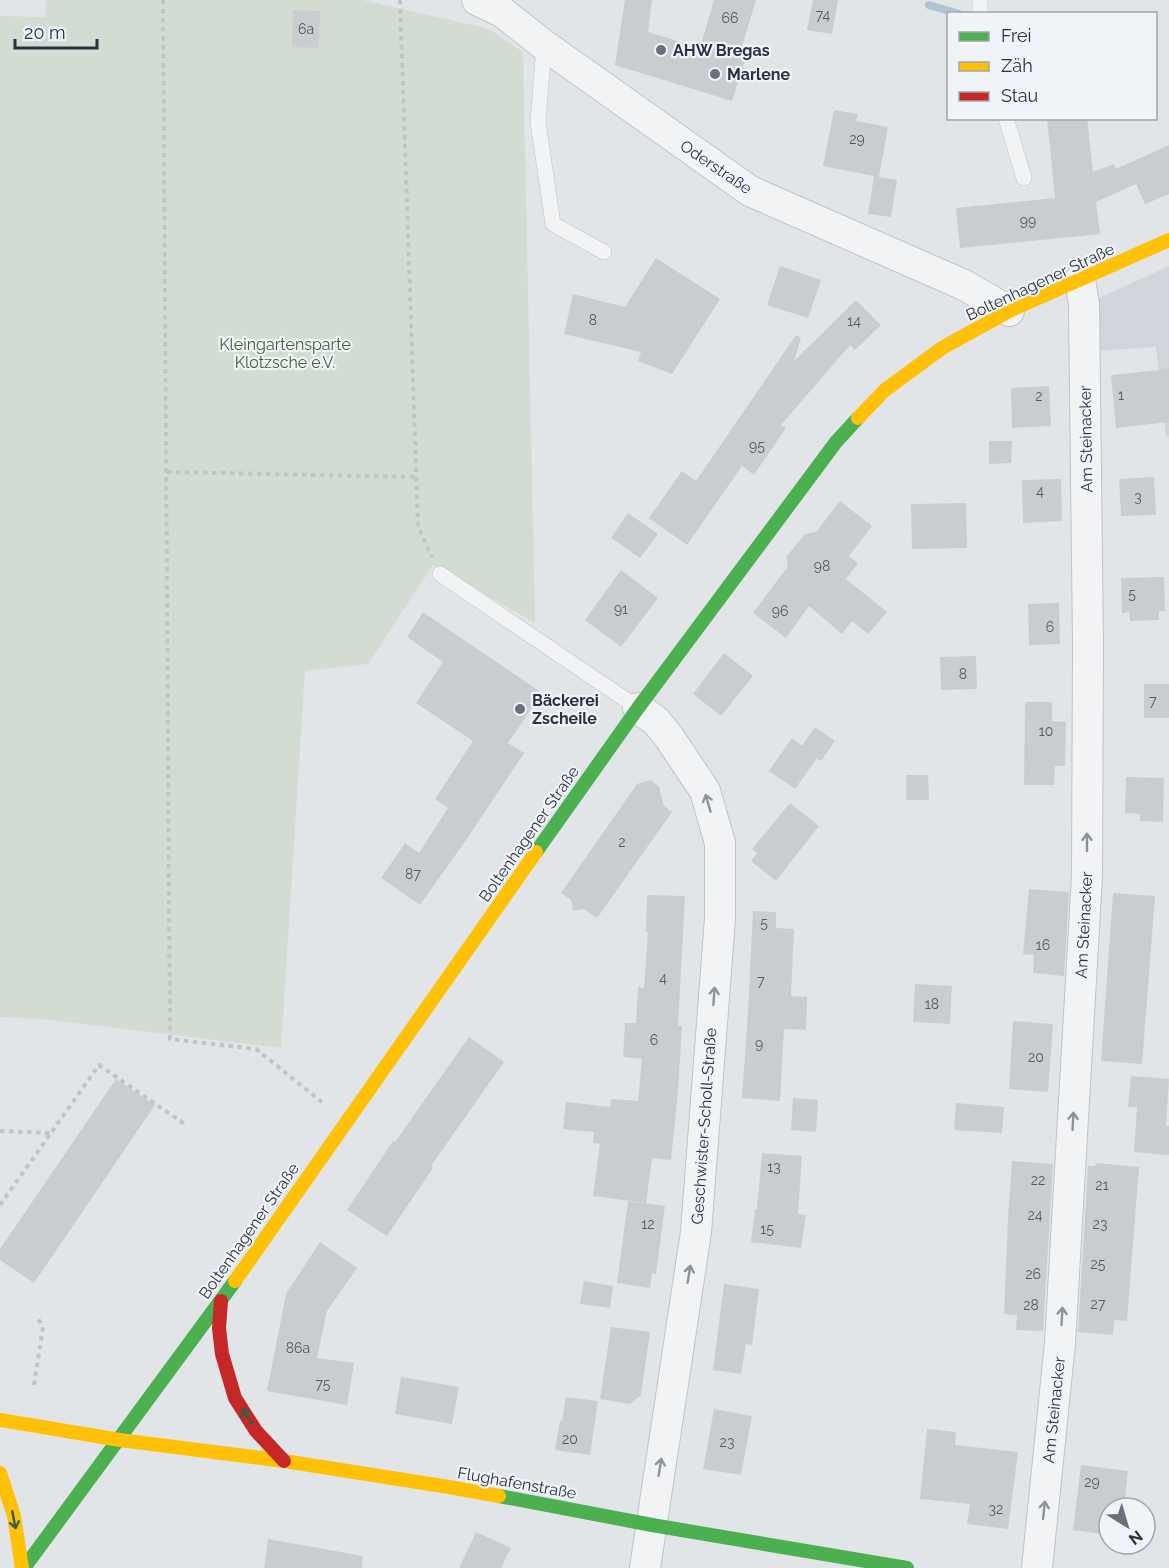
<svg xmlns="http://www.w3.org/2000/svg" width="1169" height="1568" font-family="Raleway,sans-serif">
<rect width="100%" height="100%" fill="#e2e5e8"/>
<polygon fill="#d0d4db" points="1169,266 1169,437 1166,437 1156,347 1093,351 1090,302"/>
<polygon fill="#d3dcd3" points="46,0 363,0 489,29 523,52 535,623 433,565 368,664 305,671 281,1048 41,1019 0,1017 0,16 45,17"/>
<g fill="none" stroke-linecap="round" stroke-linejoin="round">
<polyline stroke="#b0c2d4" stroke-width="8" points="929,5 959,14"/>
</g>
<g fill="#cacdd0">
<polygon points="625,0 652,0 648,32 700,48 714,0 756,0 742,46 749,48 732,101 615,65"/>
<polygon points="813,0 838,0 832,34 807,30"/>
<polygon points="293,10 320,11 319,48 292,47"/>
<polygon points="834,110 858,114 856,121 888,127 879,177 897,180 891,217 868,214 874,176 823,166"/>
<polygon points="1047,118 1087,118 1093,172 1114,164 1116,169 1169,145 1169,194 1145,204 1136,184 1096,202 1100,234 960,248 956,208 1055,198"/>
<polygon points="656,258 720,299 672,374 638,361 641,352 564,334 573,294 625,307"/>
<polygon points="780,266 821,280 808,318 767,305"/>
<polygon points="856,300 881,325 855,350 850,345 781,425 786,428 754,475 742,466 687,545 649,518 682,471 696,481 796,335 801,338 794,361"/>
<polygon points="1169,369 1169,422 1116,428 1111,375"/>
<polygon points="1049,386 1051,426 1012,428 1011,388"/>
<polygon points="989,441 1012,441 1011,463 989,464"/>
<polygon points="1154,477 1156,515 1121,516 1119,479"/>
<polygon points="1061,479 1062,521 1023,523 1022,480"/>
<polygon points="840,501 872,526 849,556 858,563 846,579 887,612 868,634 852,621 842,634 809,606 786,638 753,613 788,566 786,557 805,534 816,532"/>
<polygon points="966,503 967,548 912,549 911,504"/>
<polygon points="628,513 658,534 640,558 611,538"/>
<polygon points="621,570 658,598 621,647 585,620"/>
<polygon points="1164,577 1165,611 1159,611 1159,620 1130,621 1129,612 1122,613 1121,578"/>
<polygon points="1059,603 1060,644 1029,645 1028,604"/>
<polygon points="423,612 542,693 508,743 524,753 466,840 420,905 381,878 405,843 419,853 448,808 435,799 473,741 416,703 443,662 407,637"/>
<polygon points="724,653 753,676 721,716 693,694"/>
<polygon points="976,656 977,689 941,690 940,657"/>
<rect x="1144" y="684" width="25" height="34"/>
<polygon points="1025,702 1052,702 1052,721 1066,722 1065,766 1055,766 1054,785 1024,785"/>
<polygon points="815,727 835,741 821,761 817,758 795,789 769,771 792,738 802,746"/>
<polygon points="906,775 928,775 929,800 906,800"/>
<polygon points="1126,777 1164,778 1163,822 1140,821 1140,814 1125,813"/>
<polygon points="651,780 659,787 664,806 672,812 597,918 584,909 573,911 571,900 561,893 637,784"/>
<polygon points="790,803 819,826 776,881 751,861 757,853 752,849"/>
<polygon points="1029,889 1069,892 1064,976 1033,973 1034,955 1023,954"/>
<polygon points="1113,893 1155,896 1142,1064 1101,1061"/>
<polygon points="647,895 685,896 678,1026 682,1026 678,1092 671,1160 652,1158 646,1203 593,1196 600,1144 593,1143 594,1132 563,1129 566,1102 610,1107 611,1099 638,1101 642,1059 623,1057 625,1023 636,1023 638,987 644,988 648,932 646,932"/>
<polygon points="753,911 776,912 776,928 794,929 791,996 807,997 806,1030 784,1029 780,1101 742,1098 748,1013"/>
<polygon points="915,984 952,986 950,1024 913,1022"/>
<polygon points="1013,1021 1053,1024 1048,1092 1009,1089"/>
<polygon points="469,1037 504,1062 431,1166 433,1168 387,1236 347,1210 393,1141 395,1142"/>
<polygon points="1131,1076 1169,1079 1166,1126 1169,1126 1169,1155 1134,1152 1137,1107 1128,1107"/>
<polygon points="116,1079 155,1105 34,1283 0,1260 0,1249"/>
<polygon points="793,1098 818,1100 816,1132 791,1130"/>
<polygon points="956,1103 1004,1107 1002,1133 954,1130"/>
<polygon points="762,1153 802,1156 798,1214 806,1215 801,1248 751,1242 755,1209 757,1209"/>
<polygon points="1012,1161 1053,1164 1043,1331 1016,1330 1017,1315 1004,1314 1008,1218"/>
<polygon points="1096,1163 1139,1167 1127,1321 1114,1320 1113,1335 1078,1332 1088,1166 1095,1166"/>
<polygon points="628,1201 665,1206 656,1274 652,1273 650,1288 617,1283"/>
<polygon points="320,1242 357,1268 327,1311 317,1358 354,1363 347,1405 267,1391 286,1294"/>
<polygon points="584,1281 613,1286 610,1308 580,1304"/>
<polygon points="724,1284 759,1289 752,1345 746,1344 741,1374 713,1370"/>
<polygon points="611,1327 650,1332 641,1395 630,1404 600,1399"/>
<polygon points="401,1377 459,1387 452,1424 395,1414"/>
<polygon points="566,1397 598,1401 590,1455 555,1450 560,1421 562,1421"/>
<polygon points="714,1409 752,1416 741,1475 703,1469"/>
<polygon points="927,1429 956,1432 955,1445 1018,1452 1008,1529 967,1524 970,1504 920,1499"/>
<polygon points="1081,1465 1128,1471 1124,1508 1109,1508 1109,1535 1073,1530"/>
<polygon points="476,1532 511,1548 501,1568 459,1568"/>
<polygon points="268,1539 363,1556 362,1568 264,1568"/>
</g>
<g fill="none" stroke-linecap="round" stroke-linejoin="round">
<g stroke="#c0c3c6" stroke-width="16">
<g id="lane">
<polyline points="980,0 980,14"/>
<polyline points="544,45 538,122 553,224 604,252"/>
<polyline points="1006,118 1024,178"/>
<polyline points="440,574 638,708"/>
</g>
</g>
<g stroke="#c0c3c6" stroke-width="32">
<g id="street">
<polyline points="477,0 502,12 544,45 750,191 964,285 1009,311"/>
<polyline points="638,708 656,721 669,737 705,791 720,843 720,919 696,1232 645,1568"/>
<polyline points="1037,1568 1060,1343 1087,876 1088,644 1084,304 1080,280"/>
</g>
</g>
<g stroke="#c1c3c8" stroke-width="4" stroke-dasharray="4.5 4.5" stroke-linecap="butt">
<polyline points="163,0 170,1039 256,1049 323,1103"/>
<polyline points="400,0 418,527 432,557"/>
<polyline points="167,472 417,477"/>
<polyline points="0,1131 50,1133"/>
<polyline points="0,1205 99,1065 186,1125"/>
<polyline points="34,1385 43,1327 37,1317"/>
</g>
<use href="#lane" stroke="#f2f3f4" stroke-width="15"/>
<use href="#street" stroke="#f2f3f4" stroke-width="30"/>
<g stroke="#4caf50" stroke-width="14">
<polyline points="536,852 638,708 836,442 858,418"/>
<polyline points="499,1496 652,1525 907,1568"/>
<polyline points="24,1568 235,1281"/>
</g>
<g stroke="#ffc107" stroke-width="14">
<polyline points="858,418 885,390 942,348 1009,311 1169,240"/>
<polyline points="235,1281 536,852"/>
<polyline points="0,1420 120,1440 284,1461 449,1487 499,1496"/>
<polyline points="0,1473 14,1516 22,1568"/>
</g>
<polyline stroke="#c62828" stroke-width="14" points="221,1301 219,1328 222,1354 235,1398 256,1431 284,1461"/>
</g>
<defs><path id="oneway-shaft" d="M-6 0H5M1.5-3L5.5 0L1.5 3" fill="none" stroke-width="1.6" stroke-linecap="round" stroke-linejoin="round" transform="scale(1.5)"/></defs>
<g stroke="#8d929b">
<use href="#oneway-shaft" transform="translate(708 803) rotate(-106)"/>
<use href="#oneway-shaft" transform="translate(1087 842) rotate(-90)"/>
<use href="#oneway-shaft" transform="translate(714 996) rotate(-86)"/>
<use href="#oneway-shaft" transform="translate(1073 1121) rotate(-87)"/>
<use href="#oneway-shaft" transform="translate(689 1274) rotate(-81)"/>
<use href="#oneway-shaft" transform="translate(1062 1316) rotate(-87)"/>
<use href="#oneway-shaft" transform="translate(660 1467) rotate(-81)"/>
<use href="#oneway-shaft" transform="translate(1044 1510) rotate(-84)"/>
</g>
<g stroke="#355e47">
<use href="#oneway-shaft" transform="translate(247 1416) rotate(-123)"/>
<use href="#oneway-shaft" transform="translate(14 1520) rotate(79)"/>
</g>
<g fill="#69717c" stroke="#f0f3f7" stroke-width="2">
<circle cx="661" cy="50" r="6"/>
<circle cx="715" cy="74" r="6"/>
<circle cx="520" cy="709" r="6"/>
</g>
<g text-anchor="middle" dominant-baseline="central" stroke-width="4.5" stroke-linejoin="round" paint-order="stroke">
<g font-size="14" fill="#515a66">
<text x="823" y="15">74</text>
<text x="730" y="18">66</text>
<text x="306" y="29">6a</text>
<text x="857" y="139">29</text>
<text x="1028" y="221">99</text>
<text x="593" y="320">8</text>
<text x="854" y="321">14</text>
<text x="1121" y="395">1</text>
<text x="1039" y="396">2</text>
<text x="757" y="446">95</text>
<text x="1040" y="491">4</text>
<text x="1138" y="497">3</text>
<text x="822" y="566">98</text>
<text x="1132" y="594">5</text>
<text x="621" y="609">91</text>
<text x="780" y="611">96</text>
<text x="1050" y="627">6</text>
<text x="963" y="674">8</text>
<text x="1153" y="701">7</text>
<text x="1046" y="731">10</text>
<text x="622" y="842">2</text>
<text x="413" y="874">87</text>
<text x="764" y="923">5</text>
<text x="1043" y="945">16</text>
<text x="663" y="978">4</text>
<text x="761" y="981">7</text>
<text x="932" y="1004">18</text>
<text x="654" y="1040">6</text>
<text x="759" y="1044">9</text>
<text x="1036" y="1057">20</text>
<text x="774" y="1167">13</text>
<text x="1038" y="1180">22</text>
<text x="1102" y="1185">21</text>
<text x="1035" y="1215">24</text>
<text x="648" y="1224">12</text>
<text x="1100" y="1224">23</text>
<text x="767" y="1229">15</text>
<text x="1098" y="1264">25</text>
<text x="1033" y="1274">26</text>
<text x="1098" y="1304">27</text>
<text x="1031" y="1305">28</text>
<text x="298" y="1348">86a</text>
<text x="323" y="1384">75</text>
<text x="570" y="1439">20</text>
<text x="727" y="1442">23</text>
<text x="1092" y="1482">29</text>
<text x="996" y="1509">32</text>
</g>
<g font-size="16" font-weight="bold" fill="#283242" stroke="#f0f3f7" text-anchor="start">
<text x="673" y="50">AHW Bregas</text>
<text x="727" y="74">Marlene</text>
<text x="532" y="700">Bäckerei<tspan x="532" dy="18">Zscheile</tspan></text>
</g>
<g font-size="16" fill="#283242" stroke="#f0f3f7">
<text transform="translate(716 167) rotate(34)">Oderstraße</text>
<text transform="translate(1040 282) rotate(-25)">Boltenhagener Straße</text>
<text transform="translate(1086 439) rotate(-91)">Am Steinacker</text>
<text transform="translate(529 834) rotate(-55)">Boltenhagener Straße</text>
<text transform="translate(1084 925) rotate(-87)">Am Steinacker</text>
<text transform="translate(704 1126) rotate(-86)">Geschwister-Scholl-Straße</text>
<text transform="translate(249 1231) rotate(-55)">Boltenhagener Straße</text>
<text transform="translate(1054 1410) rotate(-84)">Am Steinacker</text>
<text transform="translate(517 1483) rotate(10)">Flughafenstraße</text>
</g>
<g font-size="16" fill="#3d5f35" stroke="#f0f3f7">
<text x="285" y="344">Kleingartensparte<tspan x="285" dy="18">Klotzsche e.V.</tspan></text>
</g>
</g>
<rect x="947" y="12" width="210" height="108" fill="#f0f3f7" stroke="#a0a6af" stroke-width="1.5"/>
<rect x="959" y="32" width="30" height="9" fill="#4caf50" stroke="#a0a6af" stroke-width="1.5"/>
<text x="1001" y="42" font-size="18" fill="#283242">Frei</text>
<rect x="959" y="62" width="30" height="9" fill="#ffc107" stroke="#a0a6af" stroke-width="1.5"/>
<text x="1001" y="72" font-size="18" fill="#283242">Zäh</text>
<rect x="959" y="92" width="30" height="9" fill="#c62828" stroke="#a0a6af" stroke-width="1.5"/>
<text x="1001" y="102" font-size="18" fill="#283242">Stau</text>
<g transform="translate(1127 1526) rotate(143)"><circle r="28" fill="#f0f3f7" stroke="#a0a6af" stroke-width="1.5"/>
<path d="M0-4.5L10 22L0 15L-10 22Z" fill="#69717c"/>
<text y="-9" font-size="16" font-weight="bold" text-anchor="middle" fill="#283242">N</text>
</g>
<path d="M15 39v9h82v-9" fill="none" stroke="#283242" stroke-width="3"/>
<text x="24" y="39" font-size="18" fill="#283242" stroke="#f0f3f7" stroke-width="4.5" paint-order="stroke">20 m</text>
</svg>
